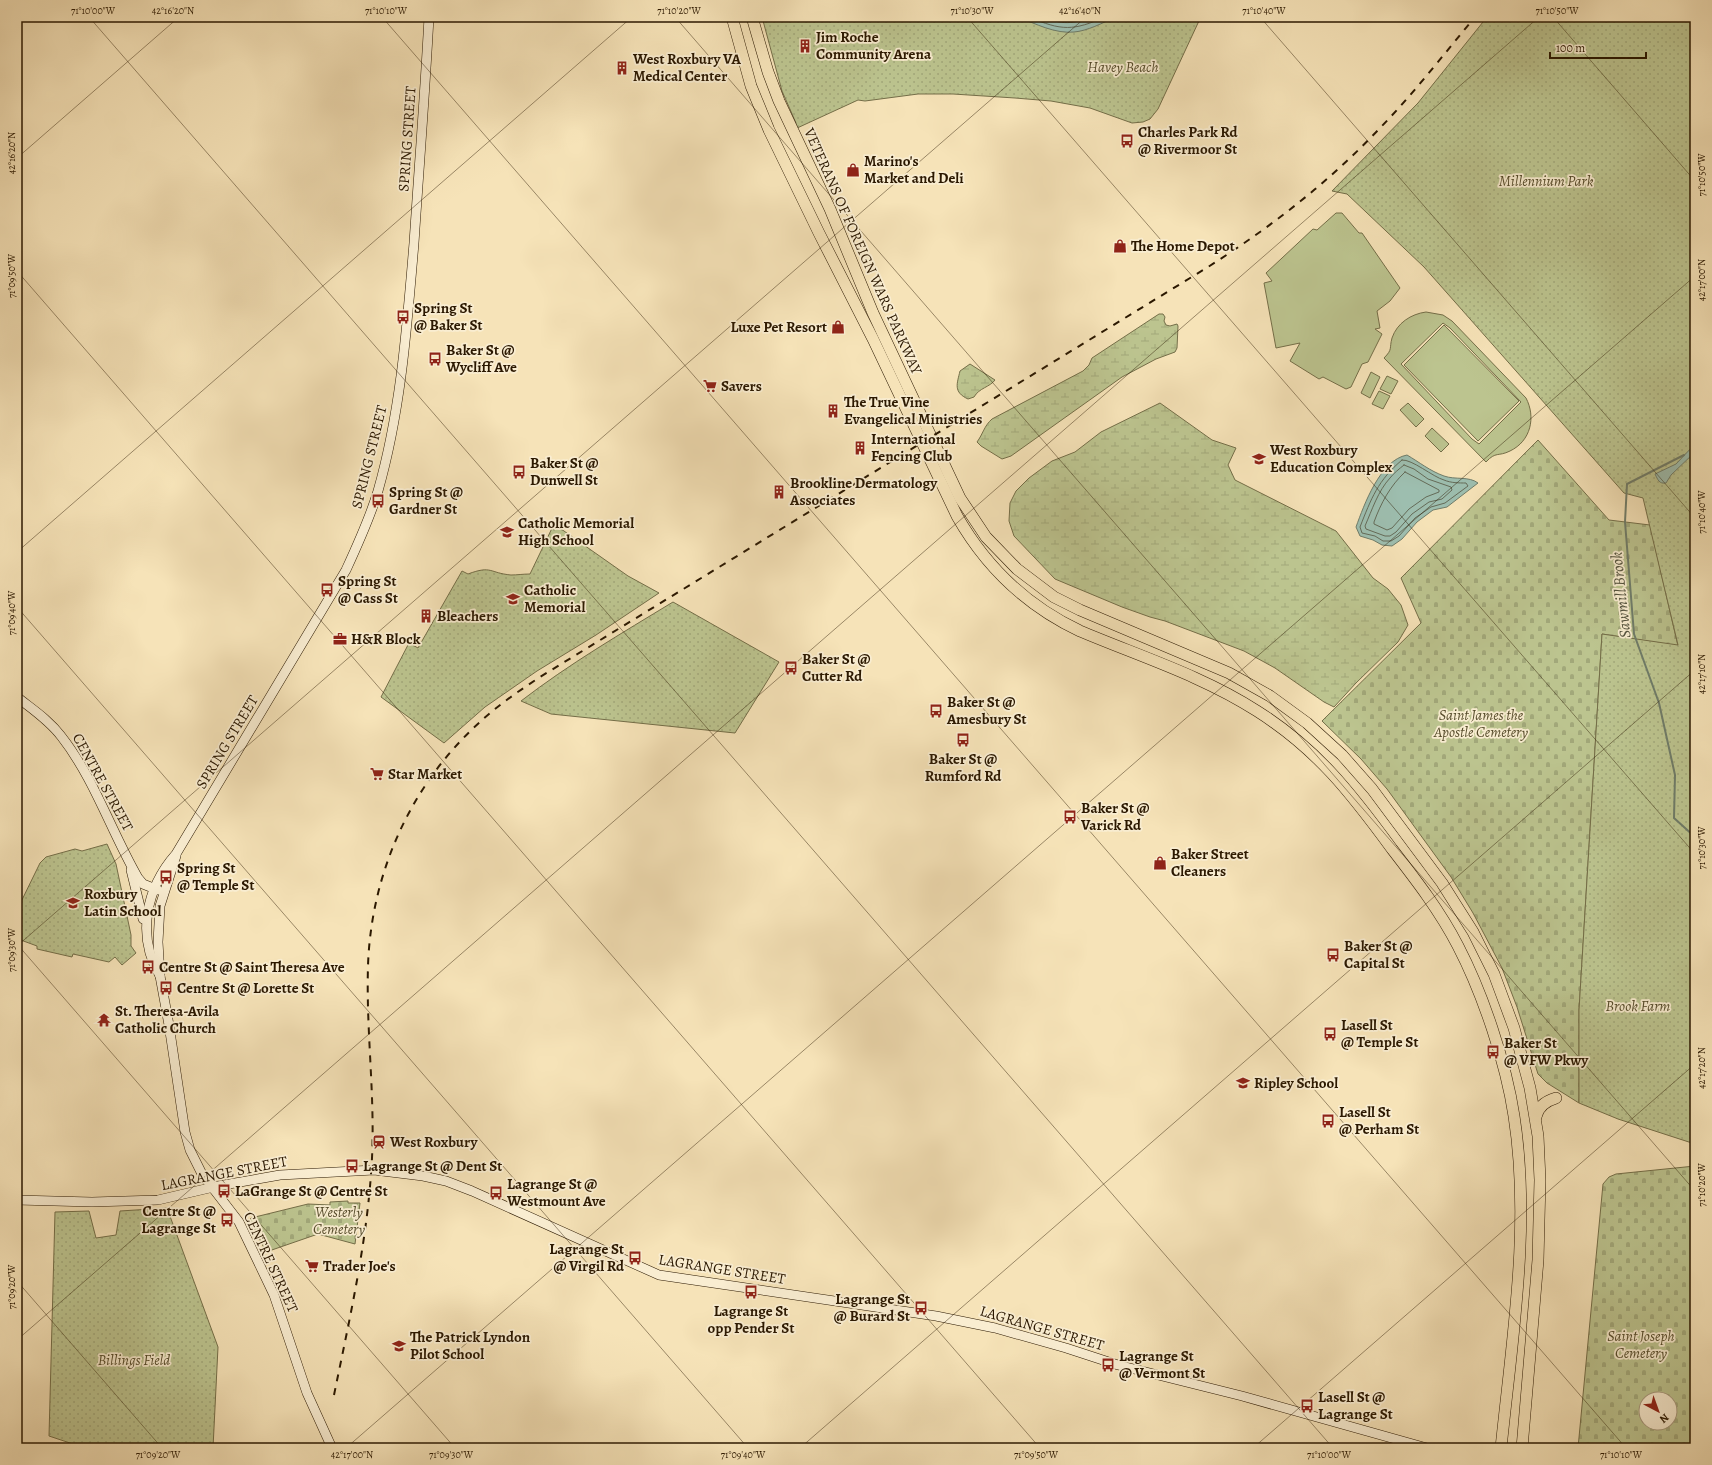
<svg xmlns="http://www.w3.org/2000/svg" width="1712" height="1465" font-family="Alegreya,serif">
<defs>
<pattern id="wetland-marsh" width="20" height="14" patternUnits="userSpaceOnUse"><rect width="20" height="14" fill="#bcc48f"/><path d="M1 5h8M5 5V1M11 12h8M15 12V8" fill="none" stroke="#a2a87a"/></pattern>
<pattern id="cemetery-stones" width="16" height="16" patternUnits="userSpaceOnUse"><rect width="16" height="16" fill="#bcc48f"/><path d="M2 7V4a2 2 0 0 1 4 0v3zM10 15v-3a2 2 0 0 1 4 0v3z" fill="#a2a87a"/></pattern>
<pattern id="park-dots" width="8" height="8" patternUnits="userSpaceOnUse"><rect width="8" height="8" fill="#bcc48f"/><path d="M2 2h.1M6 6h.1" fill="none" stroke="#a2a87a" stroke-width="1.8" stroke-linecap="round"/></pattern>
</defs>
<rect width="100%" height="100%" fill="#f6e3b8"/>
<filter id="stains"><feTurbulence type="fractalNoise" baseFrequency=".005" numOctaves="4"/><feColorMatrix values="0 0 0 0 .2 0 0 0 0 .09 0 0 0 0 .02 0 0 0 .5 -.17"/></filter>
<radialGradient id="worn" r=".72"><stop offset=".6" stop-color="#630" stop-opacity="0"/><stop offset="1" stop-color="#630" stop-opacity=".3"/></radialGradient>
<g fill="#bcc48f" stroke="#746e48" fill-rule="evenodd">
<polygon points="1336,213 1342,213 1359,233 1362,233 1400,288 1390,301 1377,311 1380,328 1375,329 1382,334 1368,362 1362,364 1351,387 1346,389 1323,377 1319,379 1290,361 1300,343 1276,348 1264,283 1272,281 1266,273 1313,229 1317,230"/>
<path d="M1426,312L1443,315L1452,321L1526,398C1536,417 1531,441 1510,451C1498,457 1496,451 1486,462L1384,358C1393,349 1389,349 1392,338C1397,323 1411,314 1426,312ZM1443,323L1450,328L1521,402L1479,444L1472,439L1401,364Z"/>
<polygon points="1444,325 1519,401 1478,441 1404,365"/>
<polygon points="1371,372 1380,377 1370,398 1361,393"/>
<polygon points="1387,376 1398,381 1391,394 1380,389"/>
<polygon points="1379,391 1390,396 1383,409 1372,404"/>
<polygon points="1408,403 1424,419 1416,427 1400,410"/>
<polygon points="1432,428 1449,444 1441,452 1425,436"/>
</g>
<g fill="url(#wetland-marsh)" stroke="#746e48">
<path d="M1159,314H1163L1165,317L1164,321L1166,325L1170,326L1177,324L1178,326L1177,348L1175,352L1156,359L1122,377L1011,456L1002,459L981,446L977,442C983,434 984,426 992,419L1083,371L1089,365L1092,358Z"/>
<path d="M970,364L995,380C990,387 979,388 974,397L968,399C953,392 957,384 960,371Z"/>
<polygon points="1160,403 1212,440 1236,448 1228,465 1235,480 1336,531 1373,578 1388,589 1401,605 1408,625 1398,642 1356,683 1334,707 1324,702 1275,668 1244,651 1165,621 1150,617 1122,607 1055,579 1014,536 1009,521 1010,503 1016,491 1029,478 1052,461 1075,452 1101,432"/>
</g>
<g fill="url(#cemetery-stones)" stroke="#746e48" fill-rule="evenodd">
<polygon points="1538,440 1609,520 1650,525 1678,646 1602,634 1579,1010 1579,1103 1547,1083 1538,1074 1517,1007 1502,968 1473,913 1451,877 1387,789 1361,759 1322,721 1421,623 1401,578"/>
<path d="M1695,1166V1448H1578L1603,1184L1609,1177L1616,1174ZM1646,1399H1670V1423H1646Z"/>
<polygon points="348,1201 348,1203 360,1203 355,1244 318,1234 266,1252 250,1220 251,1218 308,1204 330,1205 330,1202"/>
</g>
<g fill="url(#park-dots)" stroke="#746e48">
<polygon points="762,17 1021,17 1046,27 1069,32 1111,17 1203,17 1198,23 1158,109 1150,119 1143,122 1132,123 1090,108 1051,101 1015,98 953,94 918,94 865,101 858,100 795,129 796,123 782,91"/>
<polygon points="1487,17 1695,17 1695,1144 1618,1119 1579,1103 1579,1010 1602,634 1678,645 1643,498 1624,493 1424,267 1347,194 1332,191 1418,103"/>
<path d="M554,524L628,576L659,593L596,635L537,671L485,707L444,743L381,697L409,643L418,648L462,571L468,574C492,565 489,573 511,575C517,575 523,574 530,574Z"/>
<path d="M673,602L779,662L735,733L551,714L521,701C569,664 622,633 673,602Z"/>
<polygon points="107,844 116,864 131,935 131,946 136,953 122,965 115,957 109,962 73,954 72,957 37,949 37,946 18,939 17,919 20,910 18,908 40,863 46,857 75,849 82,851"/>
<polygon points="167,1208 218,1347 213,1448 85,1448 49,1436 55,1212 89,1211 96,1238 116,1235 120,1211"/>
</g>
<g fill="#9dbeaf" stroke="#6f7c69">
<path d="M1019,17H1115C1103,23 1087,31 1074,32C1056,34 1035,24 1019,17Z"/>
<path d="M1695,444V452L1671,475L1666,483C1659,484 1658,480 1655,474L1676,464Z"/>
<path d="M1407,455C1419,462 1430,471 1444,476C1455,480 1469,476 1478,483L1447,507L1433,510L1417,522L1402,539L1392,546L1382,545L1373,540L1360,536L1356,527C1364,505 1380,460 1407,455Z"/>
</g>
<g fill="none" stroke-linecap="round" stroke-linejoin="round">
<g stroke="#646b58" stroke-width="1">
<path d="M1029,17C1062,31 1073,31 1105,17"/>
<path d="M1042,17C1063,25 1072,24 1093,17"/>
<path d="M1402,460C1412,459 1433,477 1444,480C1451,483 1459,483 1466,483L1468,486L1445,503L1431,507L1415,518L1399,536L1391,541H1383L1375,536L1362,533L1360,527C1371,499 1378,480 1402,460Z"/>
<path d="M1404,465L1414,469L1428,479L1451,487L1452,490L1442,499L1429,502L1412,514L1396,532L1390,536H1385L1366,529L1365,526C1372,510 1378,491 1390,478C1394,473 1399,469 1404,465Z"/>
<path d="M1405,472L1439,490V492L1426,497L1409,509L1392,528L1387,530L1374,524V522C1381,503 1390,486 1405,472Z"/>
</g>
<polyline stroke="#6f7c69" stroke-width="2" points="1684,455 1627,484 1625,522 1634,634 1659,703 1675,775 1674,818 1695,837"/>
<g stroke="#2b1800" stroke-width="10">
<g id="secondary">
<path d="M17,697C32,709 49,720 61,736C94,778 111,831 138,878L143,884L158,890"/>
<polyline points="176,856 160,906 158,942 160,976 169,1025 185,1132 190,1150 202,1174 239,1222 274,1295 307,1393 332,1448"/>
<polyline points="131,870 143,919"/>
<path d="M160,976C136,936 146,888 176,854L346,570C358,544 370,518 378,491C401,411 407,326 414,243C419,168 425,93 429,17"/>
<polyline points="17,1200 92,1202 158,1200 218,1186 280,1175 374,1170 423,1176 446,1181 472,1191 659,1275 936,1316 995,1328 1066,1348 1118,1365 1242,1396 1427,1448"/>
</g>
</g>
<g stroke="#2b1800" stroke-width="12">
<g id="trunk">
<path d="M732,17L751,86L769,130L819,233L873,339L957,516C986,567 1027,606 1080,631C1139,656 1203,676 1257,711C1317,749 1351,793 1392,849C1416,880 1440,911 1458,946C1483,994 1506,1063 1514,1116C1531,1225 1512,1339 1501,1448"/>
<polyline points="752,17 768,72 779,101 830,209 873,313 960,498 986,537 1017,569 1054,597 1080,610 1229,673 1270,696 1307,723 1342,755 1372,789 1442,883 1473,932 1494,974 1514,1028 1530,1088 1538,1136 1540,1180 1538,1260 1522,1448"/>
<path d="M1536,1117C1538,1106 1546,1101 1556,1098"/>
</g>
</g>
<use href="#secondary" stroke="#f9edd1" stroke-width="9"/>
<use href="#trunk" stroke="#f6e3b8" stroke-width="11"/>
<path stroke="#2b1800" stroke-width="2" stroke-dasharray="7 7" stroke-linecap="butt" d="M334,1395C350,1317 368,1238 372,1158C375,1094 366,1030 368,966C371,873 411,784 480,722C498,705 519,691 540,677L1208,267C1271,227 1329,182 1380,128C1414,93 1444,54 1475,17"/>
</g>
<path fill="none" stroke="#2b1800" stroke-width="1" stroke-opacity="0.45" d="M89,17L1333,1448M382,17L1626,1448M675,17L1695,1191M967,17L1695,854M1260,17L1695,518M1553,17L1695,181M17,158L179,17M17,271L1040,1448M17,552L632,17M17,607L748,1448M17,944L455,1448M17,946L1086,17M17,1281L162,1448M17,1340L1539,17M346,1448L1695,276M800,1448L1695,670M1253,1448L1695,1064"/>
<defs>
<g id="building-bare" transform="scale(1.08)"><path d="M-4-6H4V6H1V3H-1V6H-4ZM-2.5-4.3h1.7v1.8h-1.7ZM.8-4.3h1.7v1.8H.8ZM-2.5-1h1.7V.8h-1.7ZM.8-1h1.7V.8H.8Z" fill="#8f2418" stroke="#f9edd1" stroke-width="2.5" paint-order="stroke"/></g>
<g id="bus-bare" transform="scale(1.08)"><path d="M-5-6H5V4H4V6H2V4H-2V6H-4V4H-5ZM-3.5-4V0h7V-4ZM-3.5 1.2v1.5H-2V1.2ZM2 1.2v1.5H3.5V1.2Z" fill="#8f2418" stroke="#f9edd1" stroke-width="2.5" paint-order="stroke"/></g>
<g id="shop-bare" transform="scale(1.08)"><path d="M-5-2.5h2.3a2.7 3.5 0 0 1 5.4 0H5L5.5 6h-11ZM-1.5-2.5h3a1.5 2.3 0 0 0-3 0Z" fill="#8f2418" stroke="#f9edd1" stroke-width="2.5" paint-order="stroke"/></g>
<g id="supermarket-bare" transform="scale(1.08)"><path d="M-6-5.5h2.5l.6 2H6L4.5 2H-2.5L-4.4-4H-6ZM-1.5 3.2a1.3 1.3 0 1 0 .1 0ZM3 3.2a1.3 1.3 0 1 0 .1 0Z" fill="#8f2418" stroke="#f9edd1" stroke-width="2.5" paint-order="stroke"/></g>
<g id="school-bare" transform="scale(1.08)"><path d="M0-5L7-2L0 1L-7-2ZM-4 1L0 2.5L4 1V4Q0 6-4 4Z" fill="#8f2418" stroke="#f9edd1" stroke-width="2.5" paint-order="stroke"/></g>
<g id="office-bare" transform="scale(1.08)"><path d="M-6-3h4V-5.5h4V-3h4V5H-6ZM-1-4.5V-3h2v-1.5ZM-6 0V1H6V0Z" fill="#8f2418" stroke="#f9edd1" stroke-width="2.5" paint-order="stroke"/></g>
<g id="temple-bare" transform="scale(1.08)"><path d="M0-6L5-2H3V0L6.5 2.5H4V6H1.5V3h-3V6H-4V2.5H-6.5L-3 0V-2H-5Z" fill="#8f2418" stroke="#f9edd1" stroke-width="2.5" paint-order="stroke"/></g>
<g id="station-bare" transform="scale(1.08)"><path d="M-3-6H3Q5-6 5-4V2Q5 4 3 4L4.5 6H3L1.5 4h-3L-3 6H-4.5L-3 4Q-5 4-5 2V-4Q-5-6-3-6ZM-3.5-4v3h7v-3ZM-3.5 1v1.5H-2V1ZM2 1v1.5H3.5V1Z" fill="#8f2418" stroke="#f9edd1" stroke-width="2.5" paint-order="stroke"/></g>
</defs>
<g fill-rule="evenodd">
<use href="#building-bare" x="805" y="46"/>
<use href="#building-bare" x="622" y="68"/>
<use href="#bus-bare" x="1127" y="141"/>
<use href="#shop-bare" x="853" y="170"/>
<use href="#shop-bare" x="1120" y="246"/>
<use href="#bus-bare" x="403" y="317"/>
<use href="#shop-bare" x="838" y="327"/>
<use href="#bus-bare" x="435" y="359"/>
<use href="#supermarket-bare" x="710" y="386"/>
<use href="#building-bare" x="833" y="411"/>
<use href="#building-bare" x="860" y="448"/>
<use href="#school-bare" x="1259" y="459"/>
<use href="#bus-bare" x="519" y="472"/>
<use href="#building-bare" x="779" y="492"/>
<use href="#bus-bare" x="378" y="501"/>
<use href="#school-bare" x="507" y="532"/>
<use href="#bus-bare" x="327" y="590"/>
<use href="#school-bare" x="513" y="599"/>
<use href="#building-bare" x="426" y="616"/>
<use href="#office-bare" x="340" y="639"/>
<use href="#bus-bare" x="791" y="668"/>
<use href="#bus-bare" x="936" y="711"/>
<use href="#bus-bare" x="963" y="740"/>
<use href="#supermarket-bare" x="377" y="774"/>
<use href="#bus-bare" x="1070" y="817"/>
<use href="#shop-bare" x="1160" y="863"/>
<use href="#bus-bare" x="166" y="877"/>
<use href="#school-bare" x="73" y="903"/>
<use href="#bus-bare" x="1333" y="955"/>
<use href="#bus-bare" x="148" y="967"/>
<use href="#bus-bare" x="166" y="988"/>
<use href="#temple-bare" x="104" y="1020"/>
<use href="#bus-bare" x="1330" y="1034"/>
<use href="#bus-bare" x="1493" y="1052"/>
<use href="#school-bare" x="1243" y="1083"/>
<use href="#bus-bare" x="1328" y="1121"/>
<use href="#station-bare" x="379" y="1142"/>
<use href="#bus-bare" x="352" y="1166"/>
<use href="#bus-bare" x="224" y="1191"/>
<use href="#bus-bare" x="496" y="1193"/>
<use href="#bus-bare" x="227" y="1220"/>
<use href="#bus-bare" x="635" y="1258"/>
<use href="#supermarket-bare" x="312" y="1266"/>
<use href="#bus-bare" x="751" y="1292"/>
<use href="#bus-bare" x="921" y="1308"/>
<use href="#school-bare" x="399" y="1346"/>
<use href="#bus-bare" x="1108" y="1365"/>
<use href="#bus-bare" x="1307" y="1406"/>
</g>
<g text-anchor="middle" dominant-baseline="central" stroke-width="3.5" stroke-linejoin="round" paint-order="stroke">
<g font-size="15" font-weight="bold" fill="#2b1800" stroke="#f9edd1" text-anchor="start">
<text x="816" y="37">Jim Roche<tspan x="816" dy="17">Community Arena</tspan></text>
<text x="633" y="59">West Roxbury VA<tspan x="633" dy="17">Medical Center</tspan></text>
<text x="1138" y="132">Charles Park Rd<tspan x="1138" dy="17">@ Rivermoor St</tspan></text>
<text x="864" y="161">Marino's<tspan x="864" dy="17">Market and Deli</tspan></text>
<text x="1131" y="246">The Home Depot</text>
<text x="414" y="308">Spring St<tspan x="414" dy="17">@ Baker St</tspan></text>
<text x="827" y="327" text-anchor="end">Luxe Pet Resort</text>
<text x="446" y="350">Baker St @<tspan x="446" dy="17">Wycliff Ave</tspan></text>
<text x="721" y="386">Savers</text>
<text x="844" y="402">The True Vine<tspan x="844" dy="17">Evangelical Ministries</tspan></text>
<text x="871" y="439">International<tspan x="871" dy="17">Fencing Club</tspan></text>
<text x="1270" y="450">West Roxbury<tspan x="1270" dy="17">Education Complex</tspan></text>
<text x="530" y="463">Baker St @<tspan x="530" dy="17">Dunwell St</tspan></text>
<text x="790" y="483">Brookline Dermatology<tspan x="790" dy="17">Associates</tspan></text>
<text x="389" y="492">Spring St @<tspan x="389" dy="17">Gardner St</tspan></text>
<text x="518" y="523">Catholic Memorial<tspan x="518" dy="17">High School</tspan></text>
<text x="338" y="581">Spring St<tspan x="338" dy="17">@ Cass St</tspan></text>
<text x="524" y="590">Catholic<tspan x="524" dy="17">Memorial</tspan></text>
<text x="437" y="616">Bleachers</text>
<text x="351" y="639">H&amp;R Block</text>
<text x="802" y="659">Baker St @<tspan x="802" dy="17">Cutter Rd</tspan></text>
<text x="947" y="702">Baker St @<tspan x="947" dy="17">Amesbury St</tspan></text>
<text x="963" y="759" text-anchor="middle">Baker St @<tspan x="963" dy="17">Rumford Rd</tspan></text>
<text x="388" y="774">Star Market</text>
<text x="1081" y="808">Baker St @<tspan x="1081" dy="17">Varick Rd</tspan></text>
<text x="1171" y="854">Baker Street<tspan x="1171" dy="17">Cleaners</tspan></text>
<text x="177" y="868">Spring St<tspan x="177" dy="17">@ Temple St</tspan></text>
<text x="84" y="894">Roxbury<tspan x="84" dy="17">Latin School</tspan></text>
<text x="1344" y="946">Baker St @<tspan x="1344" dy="17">Capital St</tspan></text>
<text x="159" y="967">Centre St @ Saint Theresa Ave</text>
<text x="177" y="988">Centre St @ Lorette St</text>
<text x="115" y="1011">St. Theresa-Avila<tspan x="115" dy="17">Catholic Church</tspan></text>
<text x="1341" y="1025">Lasell St<tspan x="1341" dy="17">@ Temple St</tspan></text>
<text x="1504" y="1043">Baker St<tspan x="1504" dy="17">@ VFW Pkwy</tspan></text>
<text x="1254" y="1083">Ripley School</text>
<text x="1339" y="1112">Lasell St<tspan x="1339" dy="17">@ Perham St</tspan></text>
<text x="390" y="1142">West Roxbury</text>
<text x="363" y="1166">Lagrange St @ Dent St</text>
<text x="507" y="1184">Lagrange St @<tspan x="507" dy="17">Westmount Ave</tspan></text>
<text x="235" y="1191">LaGrange St @ Centre St</text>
<text x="216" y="1211" text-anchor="end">Centre St @<tspan x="216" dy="17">Lagrange St</tspan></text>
<text x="624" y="1249" text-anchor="end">Lagrange St<tspan x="624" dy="17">@ Virgil Rd</tspan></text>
<text x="323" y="1266">Trader Joe's</text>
<text x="910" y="1299" text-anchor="end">Lagrange St<tspan x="910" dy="17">@ Burard St</tspan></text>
<text x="751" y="1311" text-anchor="middle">Lagrange St<tspan x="751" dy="17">opp Pender St</tspan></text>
<text x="410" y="1337">The Patrick Lyndon<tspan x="410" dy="17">Pilot School</tspan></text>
<text x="1119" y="1356">Lagrange St<tspan x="1119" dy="17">@ Vermont St</tspan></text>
<text x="1318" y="1397">Lasell St @<tspan x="1318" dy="17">Lagrange St</tspan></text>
</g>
<g font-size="15" font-style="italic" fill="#564c2b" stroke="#f9edd1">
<text x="1123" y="67">Havey Beach</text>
<text x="1546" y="181">Millennium Park</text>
<text x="1481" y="715">Saint James the<tspan x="1481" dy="17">Apostle Cemetery</tspan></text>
<text x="1638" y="1006">Brook Farm</text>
<text x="339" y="1212">Westerly<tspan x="339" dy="17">Cemetery</tspan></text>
<text x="1641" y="1336">Saint Joseph<tspan x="1641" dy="17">Cemetery</tspan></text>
<text x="134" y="1360">Billings Field</text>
</g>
<g font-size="15" fill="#2b1800" stroke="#f9edd1">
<text transform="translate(407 139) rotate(-86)">SPRING STREET</text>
<text transform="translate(863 251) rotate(66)">VETERANS OF FOREIGN WARS PARKWAY</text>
<text transform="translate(369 457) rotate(-76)">SPRING STREET</text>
<text transform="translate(227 742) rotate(-59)">SPRING STREET</text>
<text transform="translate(103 782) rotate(61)">CENTRE STREET</text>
<text transform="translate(224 1173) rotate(-11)">LAGRANGE STREET</text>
<text transform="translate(271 1262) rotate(65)">CENTRE STREET</text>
<text transform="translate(722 1269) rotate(9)">LAGRANGE STREET</text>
<text transform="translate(1042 1328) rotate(16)">LAGRANGE STREET</text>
</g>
<g font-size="16" font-style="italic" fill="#53523d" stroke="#f9edd1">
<text transform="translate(1621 595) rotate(-96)">Sawmill Brook</text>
</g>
</g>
<rect width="1712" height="1465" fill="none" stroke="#f6e3b8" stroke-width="44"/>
<g transform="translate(1658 1411) rotate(139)"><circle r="19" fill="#f9edd1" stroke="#a7987d"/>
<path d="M0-3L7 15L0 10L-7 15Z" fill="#8f2418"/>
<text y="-6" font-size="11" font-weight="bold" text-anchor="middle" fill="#2b1800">N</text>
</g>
<path d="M1550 52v6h96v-6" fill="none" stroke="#2b1800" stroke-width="2"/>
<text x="1556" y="52" font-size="12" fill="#2b1800" stroke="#f9edd1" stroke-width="3" paint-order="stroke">100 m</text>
<rect x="22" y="22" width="1668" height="1421" fill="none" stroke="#2b1800" stroke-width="1.5"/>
<g font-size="10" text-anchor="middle" fill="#2b1800">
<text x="93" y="14">71°10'00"W</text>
<text x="173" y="14">42°16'20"N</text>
<text x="386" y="14">71°10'10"W</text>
<text x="679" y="14">71°10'20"W</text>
<text x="972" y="14">71°10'30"W</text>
<text x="1080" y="14">42°16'40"N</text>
<text x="1264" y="14">71°10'40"W</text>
<text x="1557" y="14">71°10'50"W</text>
<text transform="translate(11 153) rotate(-90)" y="4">42°16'20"N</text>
<text transform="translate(1701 175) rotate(-90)" y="4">71°10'50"W</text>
<text transform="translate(11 276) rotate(-90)" y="4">71°09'50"W</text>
<text transform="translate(1701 280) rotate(-90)" y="4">42°17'00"N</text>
<text transform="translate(1701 512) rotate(-90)" y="4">71°10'40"W</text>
<text transform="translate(11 613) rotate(-90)" y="4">71°09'40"W</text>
<text transform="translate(1701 674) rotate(-90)" y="4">42°17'10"N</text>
<text transform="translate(1701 848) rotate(-90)" y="4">71°10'30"W</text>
<text transform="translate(11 950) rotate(-90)" y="4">71°09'30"W</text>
<text transform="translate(1701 1068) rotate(-90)" y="4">42°17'20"N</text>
<text transform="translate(1701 1185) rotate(-90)" y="4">71°10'20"W</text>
<text transform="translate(11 1287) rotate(-90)" y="4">71°09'20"W</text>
<text x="158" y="1458">71°09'20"W</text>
<text x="352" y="1458">42°17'00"N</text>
<text x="451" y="1458">71°09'30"W</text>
<text x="743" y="1458">71°09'40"W</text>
<text x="1036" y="1458">71°09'50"W</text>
<text x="1329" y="1458">71°10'00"W</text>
<text x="1621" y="1458">71°10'10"W</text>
</g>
<rect width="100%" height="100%" filter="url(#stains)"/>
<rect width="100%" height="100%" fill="url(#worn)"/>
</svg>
